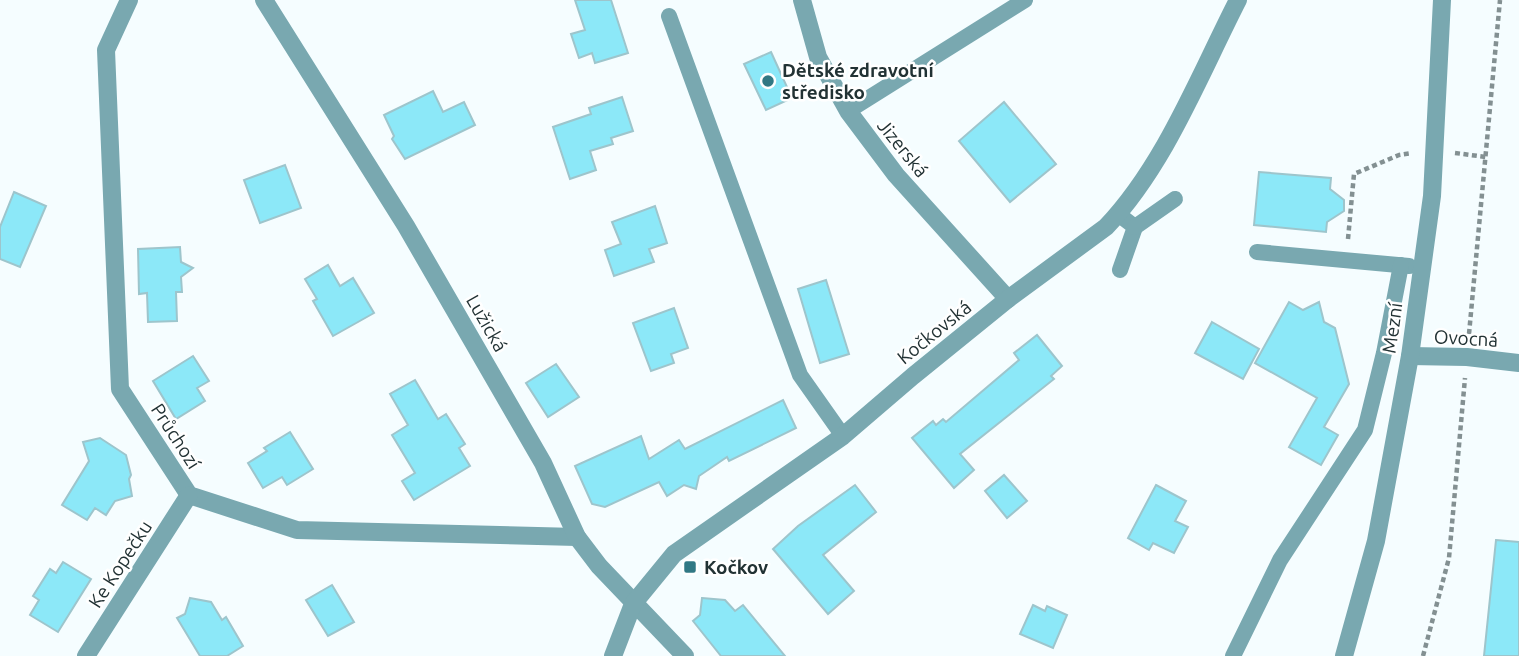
<svg xmlns="http://www.w3.org/2000/svg" width="1519" height="656" font-family="Ubuntu,sans-serif">
<rect width="100%" height="100%" fill="#f5fdff"/>
<g fill="#8ce8f8" stroke="#9dc5cc" stroke-width="2">
<polygon points="575,0 611,0 628,53 595,63 592,53 579,58 571,34 585,30"/>
<polygon points="771,52 792,98 766,110 744,64"/>
<polygon points="433,91 443,112 464,102 475,125 405,159 392,139 394,136 384,115"/>
<polygon points="622,97 633,131 611,138 613,144 590,151 596,170 570,179 553,127 591,114 589,108"/>
<polygon points="1004,102 1056,164 1010,202 959,141"/>
<polygon points="285,165 301,208 260,223 244,180"/>
<polygon points="1259,172 1331,178 1330,189 1344,200 1344,211 1327,222 1326,232 1254,225"/>
<polygon points="14,192 46,206 20,267 0,259 0,227"/>
<polygon points="655,206 667,243 649,249 654,262 614,276 605,250 621,244 612,222"/>
<polygon points="180,247 181,262 193,268 181,277 182,292 176,292 177,321 148,322 147,293 139,294 138,249"/>
<polygon points="328,265 340,286 353,278 374,313 333,336 313,301 317,299 305,279"/>
<polygon points="826,280 849,354 820,363 798,289"/>
<polygon points="1289,302 1303,310 1319,302 1324,322 1335,328 1349,384 1324,427 1338,435 1321,465 1289,447 1317,398 1255,363"/>
<polygon points="674,308 688,348 671,354 674,363 651,371 633,323"/>
<polygon points="1212,322 1259,349 1243,379 1195,353"/>
<polygon points="1037,335 1062,366 1051,376 1054,379 960,454 974,470 954,488 912,438 933,421 936,425 943,419 946,422 1019,360 1014,353"/>
<polygon points="193,356 209,381 197,388 205,401 176,419 153,381"/>
<polygon points="556,364 579,397 548,417 526,383"/>
<polygon points="415,380 438,419 446,414 465,444 459,448 470,466 414,500 402,481 415,473 392,435 408,425 390,394"/>
<polygon points="783,400 796,428 729,461 727,457 699,476 696,489 684,485 667,496 659,482 605,507 592,504 575,466 641,436 649,459 679,440 685,449"/>
<polygon points="290,432 313,469 287,485 282,477 263,488 248,463 267,451 264,448"/>
<polygon points="100,438 126,455 131,475 129,479 132,496 115,501 106,515 95,508 87,520 62,505 89,461 83,442"/>
<polygon points="1004,475 1027,501 1007,518 985,491"/>
<polygon points="855,485 876,512 823,555 854,591 828,614 773,549 798,526"/>
<polygon points="1156,485 1186,501 1175,521 1188,527 1174,553 1153,543 1149,550 1128,538"/>
<polygon points="1496,540 1519,542 1519,656 1484,656"/>
<polygon points="63,562 91,579 58,632 30,615 39,600 33,596 50,569 56,573"/>
<polygon points="332,585 354,622 328,636 306,600"/>
<polygon points="190,598 211,602 222,620 226,617 243,646 227,656 200,656 177,618 185,614"/>
<polygon points="702,598 725,600 735,611 743,605 785,656 721,656 693,621 700,615"/>
<polygon points="1033,605 1045,611 1047,606 1067,615 1053,648 1020,634"/>
</g>
<g fill="none" stroke-linecap="round" stroke-linejoin="round">
<g stroke="#839092" stroke-width="4.5" stroke-dasharray="5 3.5" stroke-linecap="butt">
<polyline points="1455,153 1486,157"/>
<polyline points="1348,239 1354,174 1399,155 1412,153"/>
<polyline points="1469,334 1500,0"/>
<polyline points="1423,656 1449,558 1465,378"/>
</g>
<g stroke="#79a8b0" stroke-width="16">
<polyline points="669,16 800,375 843,436"/>
<polyline points="848,111 1025,0"/>
<polyline points="1118,214 1135,227 1120,270"/>
<polyline points="1135,227 1175,199"/>
<polyline points="1257,252 1409,266"/>
<polyline points="1233,656 1280,560 1365,430 1384,353 1401,265"/>
</g>
<g stroke="#79a8b0" stroke-width="18">
<polyline points="129,0 106,50 120,389 189,495 297,530 577,537"/>
<polyline points="264,0 406,226 543,463 577,537 599,566 685,656"/>
<polyline points="802,0 818,57 848,111 896,175 1008,299"/>
<polyline points="1410,356 1467,357 1519,363"/>
<polyline points="86,656 189,495"/>
<polyline points="1344,656 1376,541 1410,356 1432,196 1442,0"/>
</g>
<path stroke="#79a8b0" stroke-width="18" d="M613,656L633,604L674,554L843,436L913,376L1008,299L1106,227C1165,165 1199,76 1238,0"/>
</g>
<g fill="#317884" stroke="#fff" stroke-width="2.5">
<circle cx="768" cy="81" r="7"/>
<rect x="683" y="560" width="14" height="14" rx="3.5"/>
</g>
<g text-anchor="middle" dominant-baseline="central" stroke-width="5" stroke-linejoin="round" paint-order="stroke">
<g font-size="19" font-weight="bold" fill="#223234" stroke="#fff" text-anchor="start">
<text x="782" y="70">Dětské zdravotní<tspan x="782" dy="22">středisko</tspan></text>
<text x="704" y="567">Kočkov</text>
</g>
<g font-size="19" fill="#223234" stroke="#fff">
<text transform="translate(903 148) rotate(51)">Jizerská</text>
<text transform="translate(487 323) rotate(60)">Lužická</text>
<text transform="translate(1392 328) rotate(-82)">Mezní</text>
<text transform="translate(934 332) rotate(-39)">Kočkovská</text>
<text transform="translate(1466 338) rotate(3)">Ovocná</text>
<text transform="translate(176 436) rotate(57)">Průchozí</text>
<text transform="translate(120 564) rotate(-57)">Ke Kopečku</text>
</g>
</g>
</svg>
